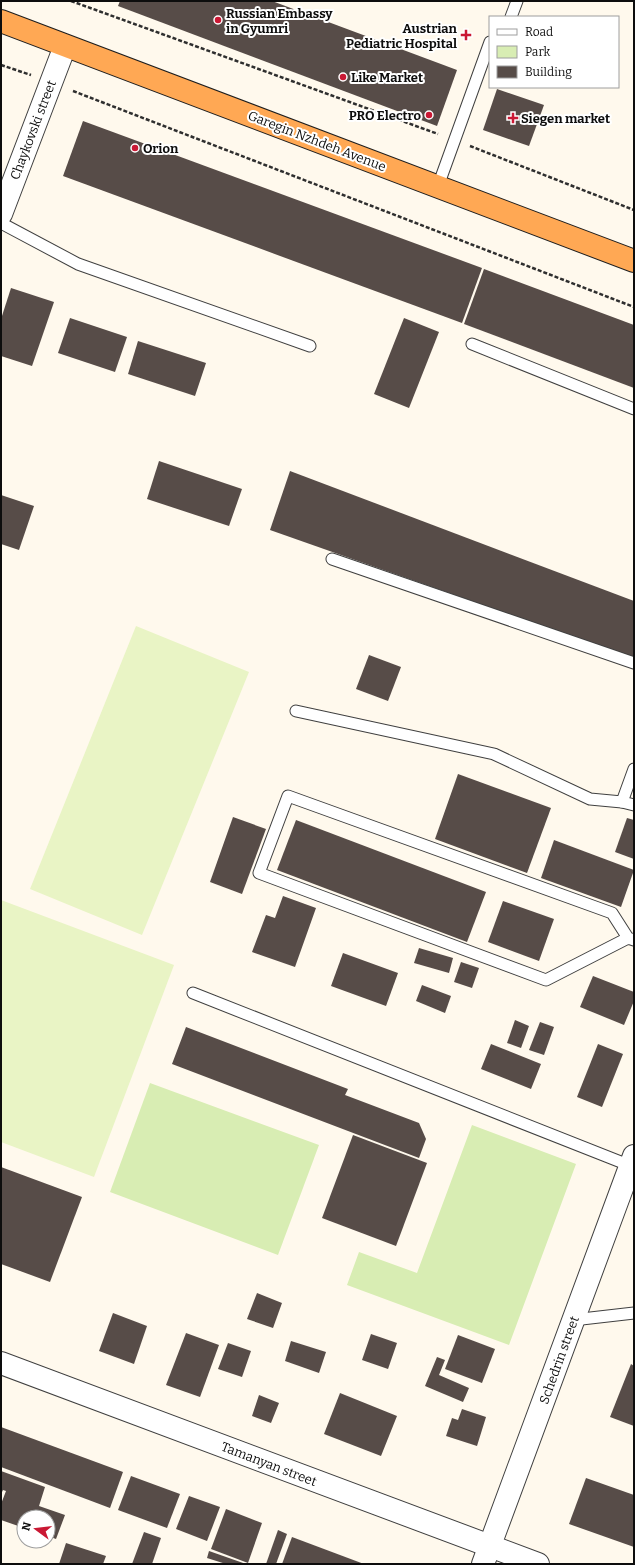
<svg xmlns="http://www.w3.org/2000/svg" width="635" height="1565" font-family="Bitter,serif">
<rect width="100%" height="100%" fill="#fff9ed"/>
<g fill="#d8edb3">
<polygon points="150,1083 319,1145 278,1255 110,1192"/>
<polygon points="472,1125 576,1164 509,1345 347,1285 359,1252 417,1273"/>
</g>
<g fill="#e9f4c5">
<polygon points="136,626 249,672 142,935 30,889"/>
<polygon points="1,900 174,965 94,1177 1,1142"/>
</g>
<g fill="#574c48">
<polygon points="120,1 272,1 457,70 437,126 118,6"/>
<polygon points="497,89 544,105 529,146 483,130"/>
<polygon points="83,121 482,268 462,323 63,176"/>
<polygon points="484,269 634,325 634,388 464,324"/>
<polygon points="11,288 54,302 32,366 1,356 1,319"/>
<polygon points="70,318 127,337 115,372 58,353"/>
<polygon points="404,318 439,332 409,408 374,394"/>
<polygon points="138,341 206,363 195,396 128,374"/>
<polygon points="159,461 242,489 229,526 147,499"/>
<polygon points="290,471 634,601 634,658 270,530"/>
<polygon points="1,495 34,506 19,550 1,544"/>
<polygon points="369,655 401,667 388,701 356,689"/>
<polygon points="458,774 551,808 527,873 435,839"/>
<polygon points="233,817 266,829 242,894 210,882"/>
<polygon points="627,818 634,820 634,859 615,852"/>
<polygon points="296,820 486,892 467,942 277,870"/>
<polygon points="554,840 634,870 621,907 541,878"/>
<polygon points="283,896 316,908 295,967 252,952 266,915 275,918"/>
<polygon points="503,901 554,919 539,961 488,942"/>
<polygon points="419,948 453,958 449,973 414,963"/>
<polygon points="343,953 398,973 386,1006 331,986"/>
<polygon points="461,962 479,968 472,988 454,982"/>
<polygon points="593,976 634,992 634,1001 624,1025 580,1007"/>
<polygon points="422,985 451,996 445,1013 416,1001"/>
<polygon points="515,1020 529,1026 521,1048 507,1043"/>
<polygon points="540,1022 554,1027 544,1055 529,1050"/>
<polygon points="186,1027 348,1089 345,1095 419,1123 426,1139 419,1158 172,1064"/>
<polygon points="491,1044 541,1064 531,1089 481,1069"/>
<polygon points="598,1044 623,1054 602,1107 577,1097"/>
<polygon points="353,1135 427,1163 396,1246 322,1218"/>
<polygon points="1,1167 82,1197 50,1282 1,1264"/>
<polygon points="257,1293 282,1303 273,1328 247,1319"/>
<polygon points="113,1313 147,1326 134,1364 99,1351"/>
<polygon points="186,1333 219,1345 200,1397 166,1385"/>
<polygon points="371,1334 397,1343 388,1369 362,1360"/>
<polygon points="458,1335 495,1349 482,1383 445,1369"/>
<polygon points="291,1341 326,1352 319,1373 285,1361"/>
<polygon points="228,1343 251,1351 242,1377 218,1369"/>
<polygon points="437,1357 445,1360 439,1375 469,1388 463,1402 425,1386"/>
<polygon points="631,1364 634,1366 634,1426 610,1417"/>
<polygon points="340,1393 397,1416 381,1456 324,1434"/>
<polygon points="259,1395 279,1403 271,1423 252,1416"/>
<polygon points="462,1409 486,1417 477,1446 446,1436 452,1418 458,1420"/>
<polygon points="1,1427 123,1472 110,1508 1,1467"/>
<polygon points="1,1471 45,1487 39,1506 65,1515 56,1539 48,1536 48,1517 24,1517 24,1528 1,1520 1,1504 6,1491 3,1490 1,1494"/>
<polygon points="131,1476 180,1494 167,1528 118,1510"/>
<polygon points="586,1478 634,1495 634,1547 569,1524"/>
<polygon points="189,1496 220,1507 207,1541 176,1529"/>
<polygon points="226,1509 262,1523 248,1563 211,1549"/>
<polygon points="278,1530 287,1534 276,1564 266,1564"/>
<polygon points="144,1532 161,1538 152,1564 132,1564"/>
<polygon points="292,1537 364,1564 282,1564"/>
<polygon points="66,1543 106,1556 103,1564 59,1564"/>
<polygon points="209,1551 246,1564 226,1564 207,1558"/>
</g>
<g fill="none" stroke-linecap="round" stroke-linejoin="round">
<g stroke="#404040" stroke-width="13">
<g id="service">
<polyline points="511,17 517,1"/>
<polyline points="438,186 490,42"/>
<polyline points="1,223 78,264 310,346"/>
<polyline points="472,344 634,409"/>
<polyline points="332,559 634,663"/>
<polyline points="296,711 494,754 590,799 622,802 634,805"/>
<polyline points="622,802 634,769"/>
<polyline points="628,938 546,980 259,873 288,796 612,913 628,938 634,940"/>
<polyline points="193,993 631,1166"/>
<polyline points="573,1320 634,1313"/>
</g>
</g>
<g stroke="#404040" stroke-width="24">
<g id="minor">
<polyline points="1,214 65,46"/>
<polyline points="1,1363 538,1564"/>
</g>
</g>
<g stroke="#404040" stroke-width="24">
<polyline id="tertiary" points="483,1564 634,1156"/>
</g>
<g stroke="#1e1e1e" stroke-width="24">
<polyline id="trunk" points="1,21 634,261"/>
</g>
<g stroke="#2f2f2f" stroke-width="2.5" stroke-dasharray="4 2" stroke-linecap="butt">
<polyline points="71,1 438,134"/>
<polyline points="1,65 31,75"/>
<polyline points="73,91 634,307"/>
<polyline points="470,146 634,210"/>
</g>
<use href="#service" stroke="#fff" stroke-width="11"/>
<use href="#minor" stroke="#fff" stroke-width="22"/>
<use href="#tertiary" stroke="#fff" stroke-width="22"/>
<use href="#trunk" stroke="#ffa854" stroke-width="22"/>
</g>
<g fill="#ca1834" stroke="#fff" stroke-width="1.5">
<circle cx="218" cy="20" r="4"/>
<path d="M464 29h4v4h4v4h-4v4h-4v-4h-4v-4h4z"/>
<circle cx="343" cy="77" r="4"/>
<circle cx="429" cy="115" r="4"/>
<path d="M511 112h4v4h4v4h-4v4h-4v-4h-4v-4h4z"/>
<circle cx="135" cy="148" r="4"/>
</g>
<g text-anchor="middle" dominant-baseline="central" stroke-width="4" stroke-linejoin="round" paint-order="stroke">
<g font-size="13" font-weight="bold" fill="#0d0d0d" stroke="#fff" text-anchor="start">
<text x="226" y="13">Russian Embassy<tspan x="226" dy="15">in Gyumri</tspan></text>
<text x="457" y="28" text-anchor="end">Austrian<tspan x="457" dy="15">Pediatric Hospital</tspan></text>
<text x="351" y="77">Like Market</text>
<text x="421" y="115" text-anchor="end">PRO Electro</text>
<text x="521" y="118">Siegen market</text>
<text x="143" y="148">Orion</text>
</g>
<g font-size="13" fill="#0d0d0d" stroke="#fff">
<text transform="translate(33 130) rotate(-69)">Chaykovski street</text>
<text transform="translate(317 141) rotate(21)">Garegin Nzhdeh Avenue</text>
<text transform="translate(559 1360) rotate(-70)">Schedrin street</text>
<text transform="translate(269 1464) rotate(21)">Tamanyan street</text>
</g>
</g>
<rect width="635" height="1565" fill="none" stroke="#0d0d0d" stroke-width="4"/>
<rect x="489" y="16" width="130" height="72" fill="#ffffff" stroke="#9e9e9e"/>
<rect x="497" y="29" width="20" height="6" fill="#ffffff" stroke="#9e9e9e"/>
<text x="525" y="36" font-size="12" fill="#0d0d0d">Road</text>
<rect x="497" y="46" width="20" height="12" fill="#d8edb3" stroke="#9e9e9e"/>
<text x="525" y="56" font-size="12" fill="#0d0d0d">Park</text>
<rect x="497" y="66" width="20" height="12" fill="#574c48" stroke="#9e9e9e"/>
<text x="525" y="76" font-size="12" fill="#0d0d0d">Building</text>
<g transform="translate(36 1529) rotate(285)"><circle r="19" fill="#ffffff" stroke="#9e9e9e"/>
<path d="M0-3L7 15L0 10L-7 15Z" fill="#ca1834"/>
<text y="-6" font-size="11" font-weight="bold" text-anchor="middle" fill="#0d0d0d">N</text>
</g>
</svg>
